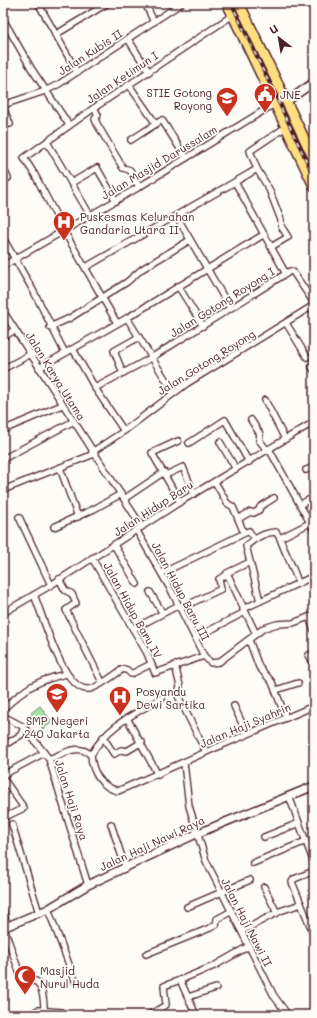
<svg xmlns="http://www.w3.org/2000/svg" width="317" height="1018" font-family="Mali,sans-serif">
<rect width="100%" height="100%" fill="#fdfcf7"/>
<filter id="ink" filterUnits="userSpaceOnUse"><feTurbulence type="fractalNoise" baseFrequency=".025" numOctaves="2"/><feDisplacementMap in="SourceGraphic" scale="8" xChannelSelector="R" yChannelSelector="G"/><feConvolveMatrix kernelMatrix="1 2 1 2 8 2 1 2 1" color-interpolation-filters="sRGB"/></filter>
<g filter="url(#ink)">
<polygon fill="#a5e3ab" stroke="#78816b" points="40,706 52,722 43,729 31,713"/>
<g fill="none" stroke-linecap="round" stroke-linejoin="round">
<g stroke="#4a1f2b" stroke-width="8">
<g id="minor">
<polyline points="38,3 77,72"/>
<polyline points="145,3 154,22"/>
<polyline points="3,19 31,68 69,125"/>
<polyline points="55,35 108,3"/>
<polyline points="128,39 149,72"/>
<polyline points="129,85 156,124"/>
<polyline points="3,97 7,104"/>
<polyline points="3,105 45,91 59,84 182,3"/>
<polyline points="3,107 10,124"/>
<polyline points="94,108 98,115 95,119 97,124 123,168 130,170 139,187"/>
<polyline points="131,140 162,120 186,158"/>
<polyline points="47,142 90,215"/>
<polyline points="3,168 8,178 3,181"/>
<polyline points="257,169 269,189 281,220 281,226 288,237 271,247"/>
<polyline points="235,182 286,274"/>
<polyline points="71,183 97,168 116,201"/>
<polyline points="3,191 3,193"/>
<polyline points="177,217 230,308"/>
<polyline points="3,238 34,292 65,353"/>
<polyline points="3,266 139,187 284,98"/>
<polyline points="86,267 247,175 257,169 250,151 286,127"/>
<polyline points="178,286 203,326"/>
<polyline points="3,311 142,527"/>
<polyline points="127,318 174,393"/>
<polyline points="117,323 64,231 35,175 24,158 94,108 233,15"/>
<polyline points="286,323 307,357"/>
<polyline points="50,327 70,318 127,282 142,269 190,240"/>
<polyline points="3,337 15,330"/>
<polyline points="73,349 95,388 124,431"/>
<polyline points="312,367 314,370"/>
<polyline points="39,368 127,318 263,235"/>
<polyline points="3,369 31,354"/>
<polyline points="123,373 114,351 139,337"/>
<polyline points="95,388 151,358 290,271 293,272 314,303"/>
<polyline points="265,400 285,439"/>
<polyline points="251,420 260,434 259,440 267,450"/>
<polyline points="3,430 62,405"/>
<polyline points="178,441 152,453 180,502"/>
<polyline points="220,442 236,469"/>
<polyline points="189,443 225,420 249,462"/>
<polyline points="269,449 314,530"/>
<polyline points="92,452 124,431 186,384 314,305"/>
<polyline points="3,459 72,422"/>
<polyline points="60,468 78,517"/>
<polyline points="306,470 314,467"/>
<polyline points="166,475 183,467 194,494"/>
<polyline points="215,482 227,503 233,507 244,533"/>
<polyline points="3,490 94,454"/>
<polyline points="124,499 164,472"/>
<polyline points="301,504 314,497"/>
<polyline points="19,517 51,585"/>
<polyline points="238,519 250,512 254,513 259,510 260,507 274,498"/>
<polyline points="54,527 94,509 121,494"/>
<polyline points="137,531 172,592 204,656 211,663 219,662 264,628 277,624 293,623 314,615"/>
<path d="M280,538C285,554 294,567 298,583"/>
<polyline points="114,545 137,584"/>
<polyline points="92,558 147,653 155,673 204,656"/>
<polyline points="250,562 227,573 256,634"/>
<polyline points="162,573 249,531 254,539"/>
<polyline points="59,579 65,590 72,594 76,603 66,610 102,682"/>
<polyline points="150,592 162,612"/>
<path d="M34,595C43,615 63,692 89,689C98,688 115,674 123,669L127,670L131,674L151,664"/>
<path d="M260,601L246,546C255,538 264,532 276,532L280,538L310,523"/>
<polyline points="181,608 221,589 219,579 227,575"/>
<polyline points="243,609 314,576"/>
<polyline points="3,613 51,585 180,502 314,422"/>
<polyline points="309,617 314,630"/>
<polyline points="133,629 179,605"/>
<polyline points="195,638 245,612"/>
<polyline points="249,640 259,667 272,682 286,718"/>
<polyline points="309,655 314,665"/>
<polyline points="175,665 180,686 178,696 206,752"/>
<polyline points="276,690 298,683"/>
<polyline points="234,706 247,734"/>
<path d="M3,709C26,688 35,681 66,674"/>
<polyline points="3,716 24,727 49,759 88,885"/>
<polyline points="127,718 158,775"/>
<polyline points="103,737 114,754 121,750 127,751 142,742"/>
<polyline points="3,746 21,735 24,727"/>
<path d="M91,755C107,726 134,714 162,698"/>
<path d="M49,759C63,754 78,743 91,755C92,772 101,787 118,791L222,745L314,706"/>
<polyline points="184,763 189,806 206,861 274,996 288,1015"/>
<polyline points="3,775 44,753"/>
<polyline points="3,778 24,808 3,818"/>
<polyline points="289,796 314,863"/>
<polyline points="12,824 39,913"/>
<polyline points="111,824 125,866"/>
<polyline points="264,837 299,823"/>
<polyline points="308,846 314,844"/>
<polyline points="253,863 306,841"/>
<polyline points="314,871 294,879 292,882 314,935"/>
<polyline points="264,887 277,913"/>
<polyline points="187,907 250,880"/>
<polyline points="3,909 7,926"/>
<polyline points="48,909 76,983"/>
<path d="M4,928L22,980L25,982L36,981C43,988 44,1001 44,1010"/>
<polyline points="242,931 280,911 301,904"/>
<polyline points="146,954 210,928 216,925 217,919 232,911"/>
<polyline points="188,997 216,988"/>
<polyline points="3,1013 29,1014"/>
<polyline points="29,1015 38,1010 61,1012 65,1015"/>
<polyline points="149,1015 166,1005 164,986 180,980"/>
<polyline points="196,1015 180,980 214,966 249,946"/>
</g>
</g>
<g stroke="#4a1f2b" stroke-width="10">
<g id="tertiary">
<polyline points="286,102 314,82"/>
<polyline points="3,928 48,909 88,885 196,834 314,786"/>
</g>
</g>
<g stroke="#4a1f2b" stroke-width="12">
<g id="primary">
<polyline points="227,3 314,186"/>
<polyline points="239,3 314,159"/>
</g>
</g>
<use href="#minor" stroke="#fdfcf7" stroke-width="5.5"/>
<use href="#tertiary" stroke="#fdfcf7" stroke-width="7"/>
<use href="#primary" stroke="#ffdf80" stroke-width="9"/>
<g stroke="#4a1f2b" stroke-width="3">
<polyline id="rail" points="231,3 314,177"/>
</g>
<use href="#rail" stroke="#fdfcf7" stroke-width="1.5" stroke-dasharray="4.5" stroke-linecap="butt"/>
</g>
</g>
<defs>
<g id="civic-pin" transform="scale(1.15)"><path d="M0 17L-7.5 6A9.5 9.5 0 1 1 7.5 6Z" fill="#c8321e" stroke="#fdfcf7"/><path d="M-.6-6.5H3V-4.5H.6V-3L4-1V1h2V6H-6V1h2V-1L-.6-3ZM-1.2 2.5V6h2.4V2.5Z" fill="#fff"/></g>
<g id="university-pin" transform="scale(1.15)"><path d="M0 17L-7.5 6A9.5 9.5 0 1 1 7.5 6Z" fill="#c8321e" stroke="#fdfcf7"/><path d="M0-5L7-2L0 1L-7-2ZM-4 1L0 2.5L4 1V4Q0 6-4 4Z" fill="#fff"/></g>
<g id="hospital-pin" transform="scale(1.15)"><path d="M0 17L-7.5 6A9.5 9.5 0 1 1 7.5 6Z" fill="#c8321e" stroke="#fdfcf7"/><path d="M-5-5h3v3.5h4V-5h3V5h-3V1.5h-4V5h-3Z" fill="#fff"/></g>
<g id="school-pin" transform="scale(1.15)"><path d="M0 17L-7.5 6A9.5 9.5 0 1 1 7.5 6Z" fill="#c8321e" stroke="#fdfcf7"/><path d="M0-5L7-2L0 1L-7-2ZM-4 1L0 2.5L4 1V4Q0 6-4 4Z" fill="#fff"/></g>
<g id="mosque-pin" transform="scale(1.15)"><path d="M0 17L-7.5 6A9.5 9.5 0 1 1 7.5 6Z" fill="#c8321e" stroke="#fdfcf7"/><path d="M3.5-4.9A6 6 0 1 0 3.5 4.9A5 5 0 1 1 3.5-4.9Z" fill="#fff"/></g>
</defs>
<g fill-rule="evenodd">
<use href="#civic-pin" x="265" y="94"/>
<use href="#university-pin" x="227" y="98"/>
<use href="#hospital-pin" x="64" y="222"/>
<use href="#school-pin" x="57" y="694"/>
<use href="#hospital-pin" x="120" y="697"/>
<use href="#mosque-pin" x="25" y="976"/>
</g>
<g text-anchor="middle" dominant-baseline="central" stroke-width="3.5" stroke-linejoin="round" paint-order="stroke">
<g font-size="11" fill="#4a1f2b" stroke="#fdfcf7">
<text transform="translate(90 52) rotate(-33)">Jalan Kubis II</text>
<text transform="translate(122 77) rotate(-34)">Jalan Ketimun I</text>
<text transform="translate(159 162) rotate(-31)">Jalan Masjid Darussalam</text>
<text transform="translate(222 302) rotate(-32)">Jalan Gotong Royong I</text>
<text transform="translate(206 362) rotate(-32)">Jalan Gotong Royong</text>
<text transform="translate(56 376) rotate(58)">Jalan Karya Utama</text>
<text transform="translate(153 508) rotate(-33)">Jalan Hidup Baru</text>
<text transform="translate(181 591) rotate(62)">Jalan Hidup Baru III</text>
<text transform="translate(133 610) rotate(61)">Jalan Hidup Baru IV</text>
<text transform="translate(245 725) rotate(-23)">Jalan Haji Syahrin</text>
<text transform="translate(72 800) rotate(72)">Jalan Haji Raya</text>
<text transform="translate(152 843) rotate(-25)">Jalan Haji Nawi Raya</text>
<text transform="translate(247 922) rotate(63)">Jalan Haji Nawi II</text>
</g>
<g font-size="11" fill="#4a1f2b" stroke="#fdfcf7" text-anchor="start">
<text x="212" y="92" text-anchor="end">STIE Gotong<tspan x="212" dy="13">Royong</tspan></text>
<text x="280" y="94">JNE</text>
<text x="80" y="216">Puskesmas Kelurahan<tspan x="80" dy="13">Gandaria Utara II</tspan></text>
<text x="136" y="691">Posyandu<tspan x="136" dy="13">Dewi Sartika</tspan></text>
<text x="57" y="720" text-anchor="middle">SMP Negeri<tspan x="57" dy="13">240 Jakarta</tspan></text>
<text x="40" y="970">Masjid<tspan x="40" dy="13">Nurul Huda</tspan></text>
</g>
</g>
<rect width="317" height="1018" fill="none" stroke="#fdfcf7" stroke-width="16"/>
<rect x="8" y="8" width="301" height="1002" fill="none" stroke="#4a1f2b" stroke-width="1.5" filter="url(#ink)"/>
<g transform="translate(279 38) rotate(329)" stroke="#fdfcf7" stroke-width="3" paint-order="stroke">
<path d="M0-3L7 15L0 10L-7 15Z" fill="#4a1f2b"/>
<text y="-6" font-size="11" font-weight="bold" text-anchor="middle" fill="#4a1f2b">U</text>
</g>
</svg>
